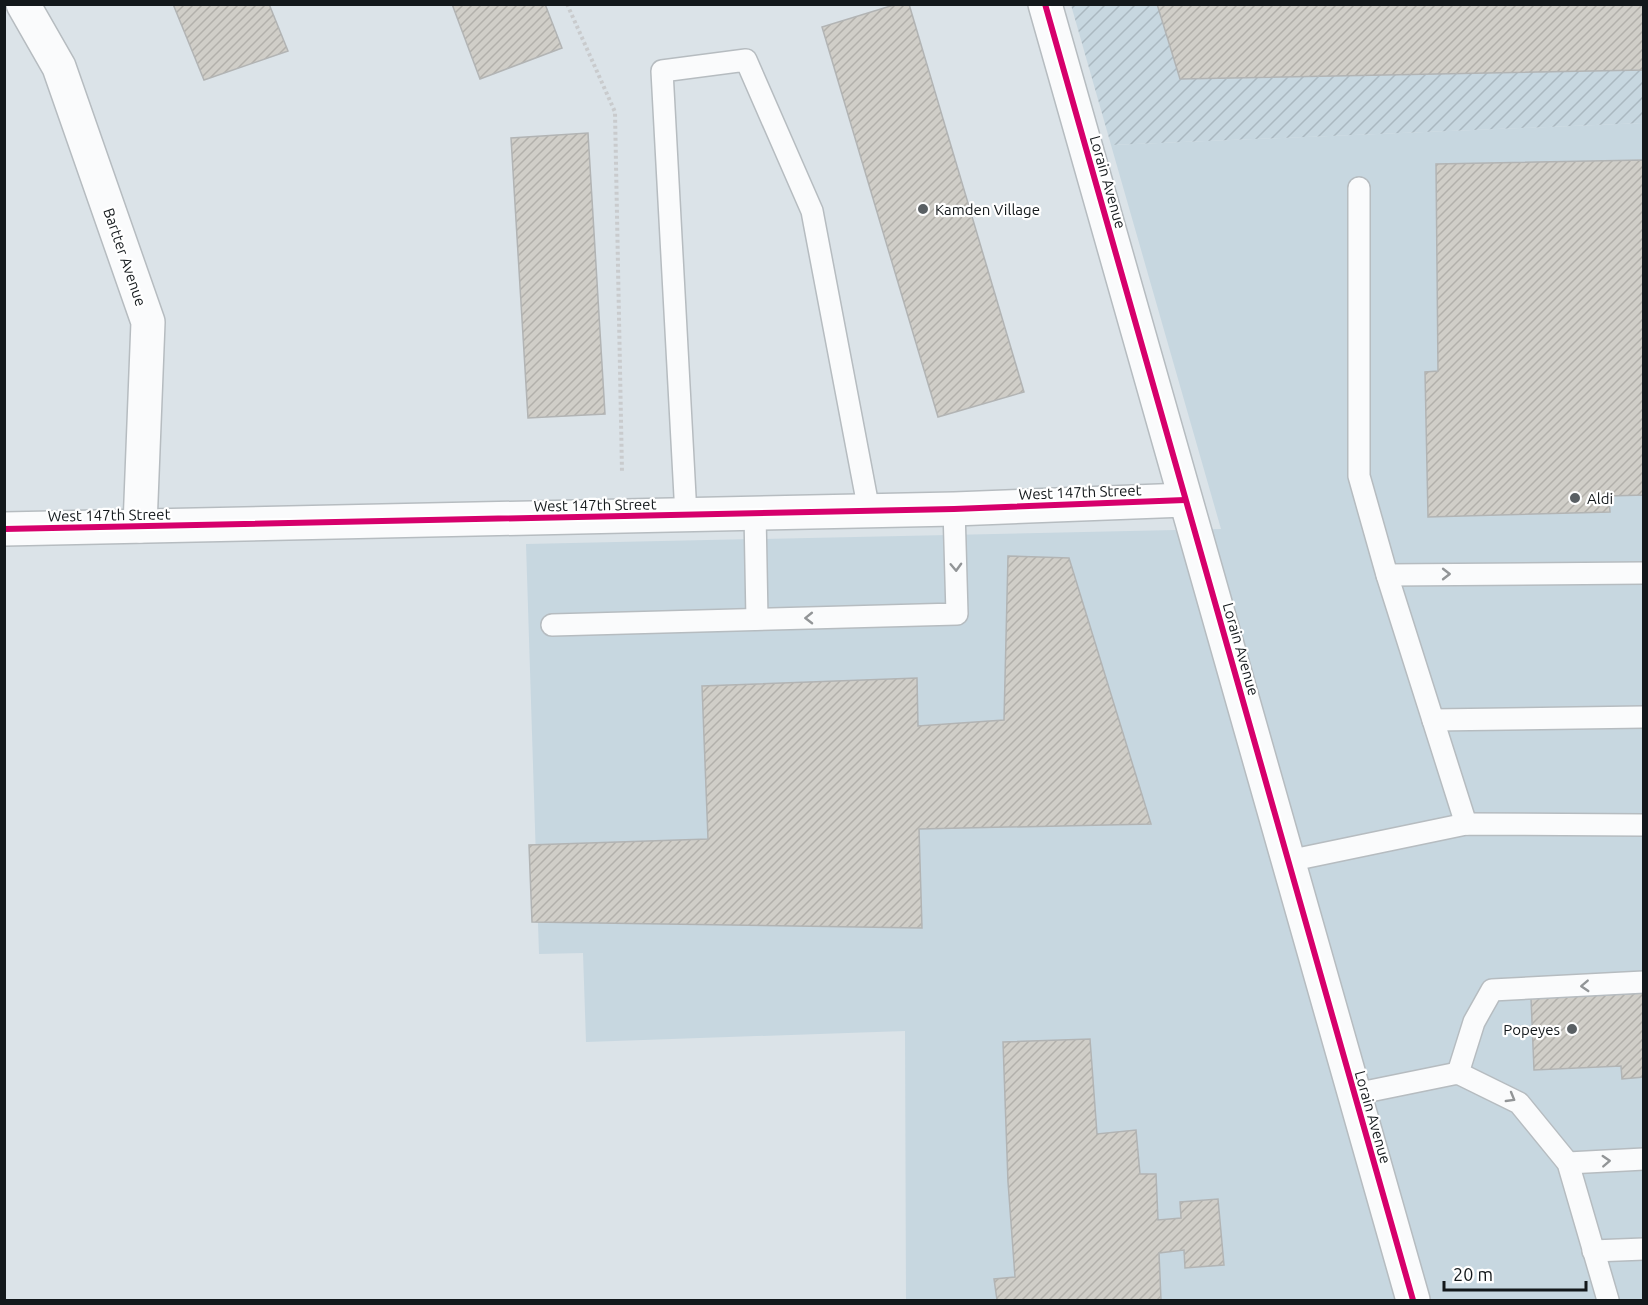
<svg xmlns="http://www.w3.org/2000/svg" width="1648" height="1305" font-family="Ubuntu,sans-serif">
<defs>
<pattern id="industrial-furrows" width="10" height="10" patternUnits="userSpaceOnUse" patternTransform="scale(1.5)"><rect width="10" height="10" fill="#c7d7e0"/><path d="M-1 1l2-2M0 10L10 0M9 11l2-2" fill="none" stroke="#aab8c0"/></pattern>
<pattern id="building-hatch" width="6" height="6" patternUnits="userSpaceOnUse" patternTransform="scale(1.5)"><rect width="6" height="6" fill="#d0cec8"/><path d="M-1 1l2-2M0 6l6-6M5 7l2-2" fill="none" stroke="#b2b0ab"/></pattern>
</defs>
<rect width="100%" height="100%" fill="#dbe3e8"/>
<polygon fill="#c7d7e0" points="1643,123 1643,1300 906,1300 905,1031 586,1042 583,953 539,954 526,544 1221,529 1111,145"/>
<polygon fill="url(#industrial-furrows)" points="1071,5 1643,5 1643,123 1111,145"/>
<g fill="url(#building-hatch)" stroke="#b2b4b4" stroke-width="1.5">
<polygon points="173,4 269,4 288,51 204,80"/>
<polygon points="452,4 545,4 562,48 480,79"/>
<polygon points="897,4 909,4 1024,392 938,417 822,27"/>
<polygon points="1157,4 1644,4 1644,70 1180,79"/>
<polygon points="588,133 605,414 528,418 511,138"/>
<polygon points="1644,160 1644,495 1609,496 1610,512 1428,517 1425,372 1438,371 1436,164"/>
<polygon points="1008,556 1069,558 1151,824 919,829 922,928 532,922 529,845 708,839 702,686 917,678 918,726 1004,720"/>
<polygon points="1644,993 1644,1077 1622,1079 1621,1066 1534,1070 1531,998"/>
<polygon points="1090,1039 1097,1134 1136,1130 1140,1174 1156,1174 1158,1220 1181,1218 1180,1202 1218,1199 1224,1265 1185,1268 1184,1250 1159,1253 1161,1300 997,1300 994,1279 1015,1277 1008,1182 1003,1042"/>
</g>
<g fill="none" stroke-linecap="round" stroke-linejoin="round">
<g stroke="#b6bcc0" stroke-width="24">
<g id="lane">
<polyline points="1359,188 1359,476 1387,575 1466,824"/>
<polyline points="755,513 757,619"/>
<polyline points="686,515 662,71 746,60 812,211 869,511"/>
<polyline points="1387,575 1644,573"/>
<polyline points="552,625 957,614 954,509"/>
<polyline points="1433,720 1644,717"/>
<polyline points="1288,861 1466,824 1644,825"/>
<polyline points="1458,1073 1474,1022 1492,990 1644,982"/>
<polyline points="1355,1094 1458,1073 1519,1103 1568,1163 1608,1300"/>
<polyline points="1568,1163 1644,1159"/>
<polyline points="1593,1251 1644,1249"/>
</g>
</g>
<g stroke="#b6bcc0" stroke-width="36">
<g id="street">
<polyline points="23,4 59,67 148,322 140,526"/>
<polyline points="4,529 954,509 1185,500"/>
</g>
</g>
<g stroke="#b6bcc0" stroke-width="36">
<polyline id="primary" points="1045,4 1413,1300"/>
</g>
<polyline stroke="#c9cbcd" stroke-width="4" stroke-dasharray="3 3" stroke-linecap="butt" points="567,4 615,112 622,472"/>
<use href="#lane" stroke="#fafbfc" stroke-width="21"/>
<use href="#street" stroke="#fafbfc" stroke-width="33"/>
<use href="#primary" stroke="#fafbfc" stroke-width="33"/>
<g stroke="#fff" stroke-width="10">
<g id="cycleway">
<polyline points="1045,4 1413,1300"/>
<polyline points="4,529 954,509 1185,500"/>
</g>
</g>
<use href="#cycleway" stroke="#d6006c" stroke-width="6"/>
</g>
<defs><path id="oneway-chevron" d="M-2-3.5L2.5 0L-2 3.5" fill="none" stroke-width="1.6" stroke-linecap="round" stroke-linejoin="round" transform="scale(1.5)"/></defs>
<g stroke="#929597">
<use href="#oneway-chevron" transform="translate(956 567) rotate(88)"/>
<use href="#oneway-chevron" transform="translate(1446 574)"/>
<use href="#oneway-chevron" transform="translate(809 618) rotate(179)"/>
<use href="#oneway-chevron" transform="translate(1585 986) rotate(177)"/>
<use href="#oneway-chevron" transform="translate(1511 1098) rotate(30)"/>
<use href="#oneway-chevron" transform="translate(1606 1161) rotate(-3)"/>
</g>
<g fill="#595f63" stroke="#fff" stroke-width="2">
<circle cx="923" cy="209" r="6"/>
<circle cx="1575" cy="498" r="6"/>
<circle cx="1572" cy="1029" r="6"/>
</g>
<g text-anchor="middle" dominant-baseline="central" stroke-width="4.5" stroke-linejoin="round" paint-order="stroke">
<g font-size="15" fill="#13181b" stroke="#fff">
<text transform="translate(1108 182) rotate(74)">Lorain Avenue</text>
<text transform="translate(125 257) rotate(71)">Bartter Avenue</text>
<text transform="translate(1080 492) rotate(-2)">West 147th Street</text>
<text transform="translate(595 505) rotate(-1)">West 147th Street</text>
<text transform="translate(109 515) rotate(-1)">West 147th Street</text>
<text transform="translate(1241 649) rotate(74)">Lorain Avenue</text>
<text transform="translate(1373 1117) rotate(74)">Lorain Avenue</text>
</g>
<g font-size="15" fill="#13181b" stroke="#fff" text-anchor="start">
<text x="935" y="209">Kamden Village</text>
<text x="1587" y="498">Aldi</text>
<text x="1560" y="1029" text-anchor="end">Popeyes</text>
</g>
</g>
<rect width="1648" height="1305" fill="none" stroke="#13181b" stroke-width="12"/>
<path d="M1444 1281v9h142v-9" fill="none" stroke="#13181b" stroke-width="3"/>
<text x="1453" y="1281" font-size="18" fill="#13181b" stroke="#ffffff" stroke-width="4.5" paint-order="stroke">20 m</text>
</svg>
